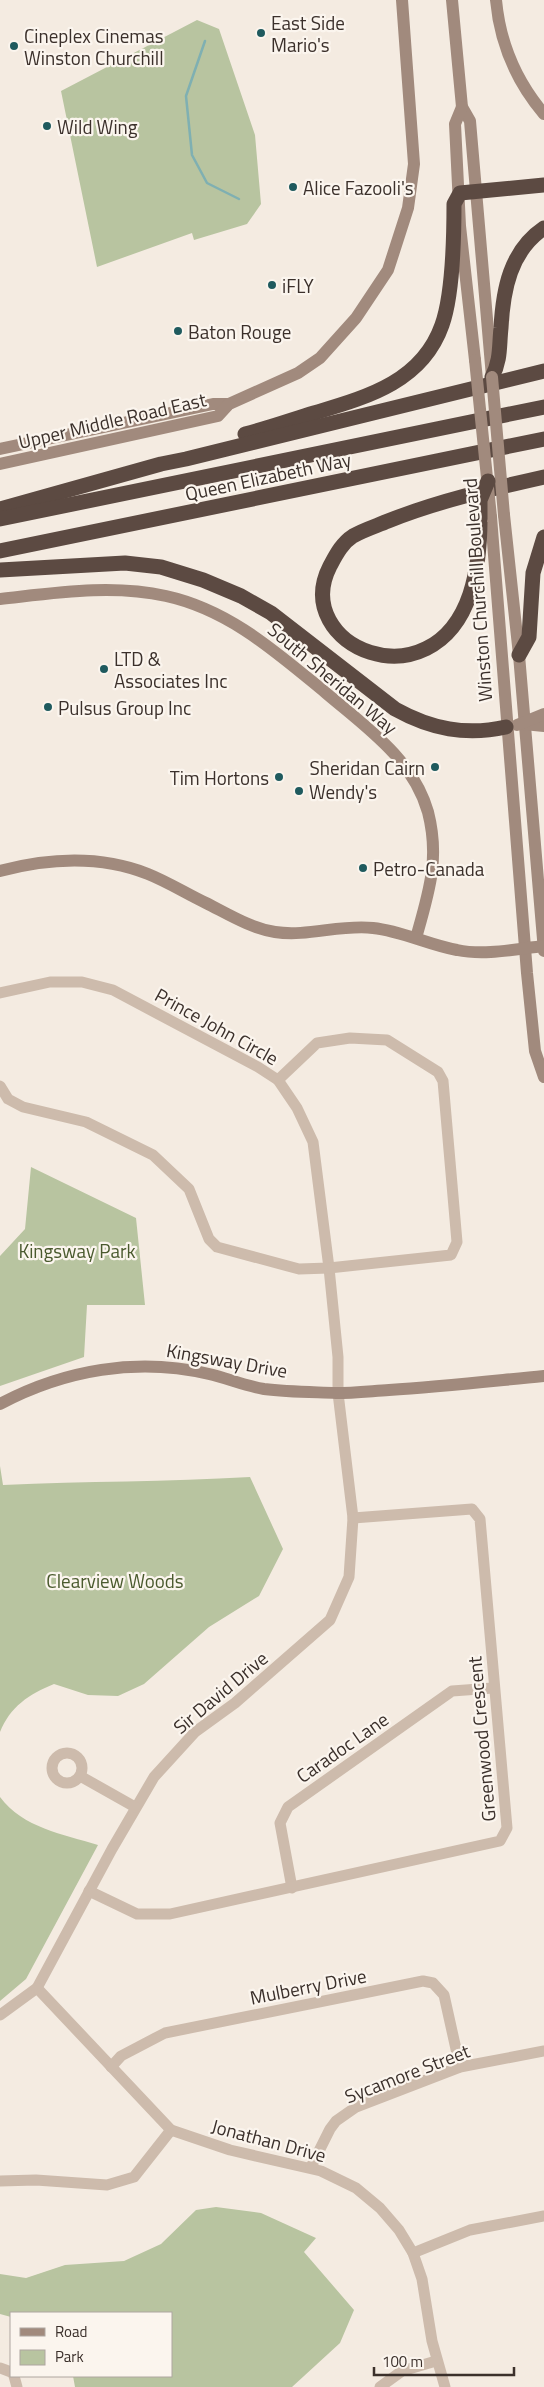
<svg xmlns="http://www.w3.org/2000/svg" width="544" height="2387" font-family="'Titillium Web',sans-serif">
<rect width="100%" height="100%" fill="#f4ebe1"/>
<g fill="#b8c4a0">
<polygon points="197,20 219,29 255,135 261,204 247,224 194,240 192,233 97,267 61,91"/>
<polygon points="31,1167 136,1218 145,1305 87,1305 84,1357 0,1386 0,1256 25,1229"/>
<path d="M0,1466L3,1485C85,1481 168,1482 250,1477L283,1549L259,1596L209,1627L144,1684L118,1696L88,1695L54,1684C29,1694 10,1707 0,1732Z"/>
<path d="M0,1797C23,1828 63,1834 98,1845L26,1979L0,2001Z"/>
<polygon points="216,2207 261,2213 316,2238 304,2252 354,2310 340,2343 292,2387 75,2387 73,2376 171,2376 171,2313 11,2313 11,2317 0,2314 0,2274 26,2278 65,2265 124,2261 161,2244 196,2210"/>
</g>
<g fill="none" stroke-linecap="round" stroke-linejoin="round">
<polyline stroke="#7fb0b2" stroke-width="2.5" points="205,41 186,96 192,155 207,183 239,199"/>
<g stroke="#cdbbac" stroke-width="11">
<polyline points="0,993 50,982 82,982 113,990 258,1067 278,1080 297,1108 313,1142 329,1268 338,1357 338,1393 353,1518 349,1577 330,1620 235,1703 195,1732 154,1777 112,1849 37,1988 0,2015"/>
<polyline points="0,1086 8,1099 23,1107 86,1122 153,1155 189,1189 209,1239 217,1247 299,1269 329,1268 451,1255 457,1242 443,1081 438,1072 387,1040 350,1038 317,1043 278,1080"/>
<circle cx="67" cy="1768" r="15"/>
<polyline points="80,1776 135,1807"/>
<polyline points="292,1888 280,1823 288,1807 452,1691 493,1688"/>
<polyline points="89,1891 137,1914 170,1914 500,1841 507,1828 480,1519 472,1509 353,1518"/>
<polyline points="37,1988 171,2130 230,2150 321,2171 356,2188 380,2208 399,2230 413,2253 422,2279 432,2341 445,2387"/>
<polyline points="111,2067 121,2056 165,2033 423,1981 433,1983 444,1995 460,2067"/>
<polyline points="311,2167 330,2129 336,2121 356,2107 460,2067 544,2051"/>
<polyline points="0,2181 36,2180 107,2185 134,2177 171,2130"/>
<polyline points="413,2253 470,2230 544,2216"/>
<polyline points="0,2368 11,2372"/>
<polyline points="14,2376 17,2387"/>
<polyline points="380,2387 402,2371 436,2361"/>
</g>
<g stroke="#a18a7d" stroke-width="12">
<polyline points="452,0 462,107 470,121 492,377"/>
<path d="M496,0C500,44 516,81 544,114"/>
<polyline points="462,107 455,124 460,226 475,360"/>
<polyline points="0,449 213,404 229,404"/>
<polyline points="0,464 218,416 229,404 298,373 320,358 356,318 388,270 408,208 414,164 402,0"/>
<polyline points="504,515 519,655 544,951"/>
<polyline points="491,517 527,973 535,1051 544,1077"/>
<path d="M0,599C55,593 111,584 166,596C230,610 277,653 326,693C366,727 413,759 428,812C440,859 429,892 416,938"/>
<polyline points="524,724 544,726"/>
<polyline points="517,725 544,714"/>
<path d="M0,871C49,858 100,855 148,874C168,882 187,894 206,903C228,914 250,928 275,932C308,937 341,924 373,928C402,931 429,945 457,950C485,956 516,949 544,946"/>
<path d="M0,1404C64,1370 137,1357 209,1374C227,1378 245,1386 264,1389C288,1392 312,1392 336,1393C353,1393 372,1391 389,1390C441,1387 492,1381 544,1376"/>
</g>
<g stroke="#5c4a42" stroke-width="15">
<path d="M492,377C501,360 499,346 501,328C503,290 510,251 544,228"/>
<path d="M245,434C269,428 291,420 314,413C367,397 422,382 442,325C453,294 454,238 454,204L460,193L544,185"/>
<polyline points="0,509 161,464 186,459 544,371"/>
<polyline points="0,519 544,407"/>
<path d="M480,519C480,544 478,570 470,594C432,707 289,646 330,566C336,555 342,543 353,536C363,530 376,526 388,521C438,501 491,489 544,477"/>
<polyline points="0,551 544,439"/>
<path d="M0,570L125,563L161,567L203,580L241,596L271,613L395,709C431,729 466,736 506,727"/>
<polyline points="519,655 529,637 533,573 544,537"/>
</g>
<g stroke="#a18a7d" stroke-width="12">
<polyline points="475,360 491,517"/>
<polyline points="492,377 504,515"/>
</g>
<polyline stroke="#5c4a42" stroke-width="15" points="480,519 480,500 488,481"/>
</g>
<g fill="#1f5a5e" stroke="#fbf5ee" stroke-width="2">
<circle cx="261" cy="33" r="5"/>
<circle cx="14" cy="46" r="5"/>
<circle cx="47" cy="126" r="5"/>
<circle cx="293" cy="187" r="5"/>
<circle cx="272" cy="285" r="5"/>
<circle cx="178" cy="331" r="5"/>
<circle cx="104" cy="669" r="5"/>
<circle cx="48" cy="707" r="5"/>
<circle cx="435" cy="767" r="5"/>
<circle cx="279" cy="777" r="5"/>
<circle cx="299" cy="791" r="5"/>
<circle cx="363" cy="868" r="5"/>
</g>
<g text-anchor="middle" dominant-baseline="central" stroke-width="4.5" stroke-linejoin="round" paint-order="stroke">
<g font-size="19" fill="#3b302b" stroke="#fbf5ee" text-anchor="start">
<text x="271" y="22">East Side<tspan x="271" dy="22">Mario's</tspan></text>
<text x="24" y="35">Cineplex Cinemas<tspan x="24" dy="22">Winston Churchill</tspan></text>
<text x="57" y="126">Wild Wing</text>
<text x="303" y="187">Alice Fazooli's</text>
<text x="282" y="285">iFLY</text>
<text x="188" y="331">Baton Rouge</text>
<text x="114" y="658">LTD &amp;<tspan x="114" dy="22">Associates Inc</tspan></text>
<text x="58" y="707">Pulsus Group Inc</text>
<text x="425" y="767" text-anchor="end">Sheridan Cairn</text>
<text x="269" y="777" text-anchor="end">Tim Hortons</text>
<text x="309" y="791">Wendy's</text>
<text x="373" y="868">Petro-Canada</text>
</g>
<g font-size="19" fill="#3b302b" stroke="#fbf5ee">
<text transform="translate(112 420) rotate(-13)">Upper Middle Road East</text>
<text transform="translate(268 476) rotate(-12)">Queen Elizabeth Way</text>
<text transform="translate(477 590) rotate(-94)">Winston Churchill Boulevard</text>
<text transform="translate(333 678) rotate(40)">South Sheridan Way</text>
<text transform="translate(217 1026) rotate(29)">Prince John Circle</text>
<text transform="translate(227 1360) rotate(10)">Kingsway Drive</text>
<text transform="translate(220 1692) rotate(-40)">Sir David Drive</text>
<text transform="translate(481 1739) rotate(-95)">Greenwood Crescent</text>
<text transform="translate(342 1747) rotate(-35)">Caradoc Lane</text>
<text transform="translate(308 1986) rotate(-11)">Mulberry Drive</text>
<text transform="translate(407 2073) rotate(-21)">Sycamore Street</text>
<text transform="translate(269 2140) rotate(15)">Jonathan Drive</text>
</g>
<g font-size="19" fill="#4a5a2e" stroke="#fbf5ee">
<text x="77" y="1250">Kingsway Park</text>
<text x="115" y="1580">Clearview Woods</text>
</g>
</g>
<rect x="10" y="2312" width="162" height="65" fill="#fbf5ee" stroke="#aea6a0"/>
<rect x="20" y="2328" width="25" height="8" fill="#a18a7d" stroke="#aea6a0"/>
<text x="55" y="2337" font-size="15" fill="#3b302b">Road</text>
<rect x="20" y="2350" width="25" height="15" fill="#b8c4a0" stroke="#aea6a0"/>
<text x="55" y="2362" font-size="15" fill="#3b302b">Park</text>
<path d="M374 2367v8h140v-8" fill="none" stroke="#3b302b" stroke-width="2.5"/>
<text x="382" y="2367" font-size="15" fill="#3b302b" stroke="#fbf5ee" stroke-width="4" paint-order="stroke">100 m</text>
</svg>
